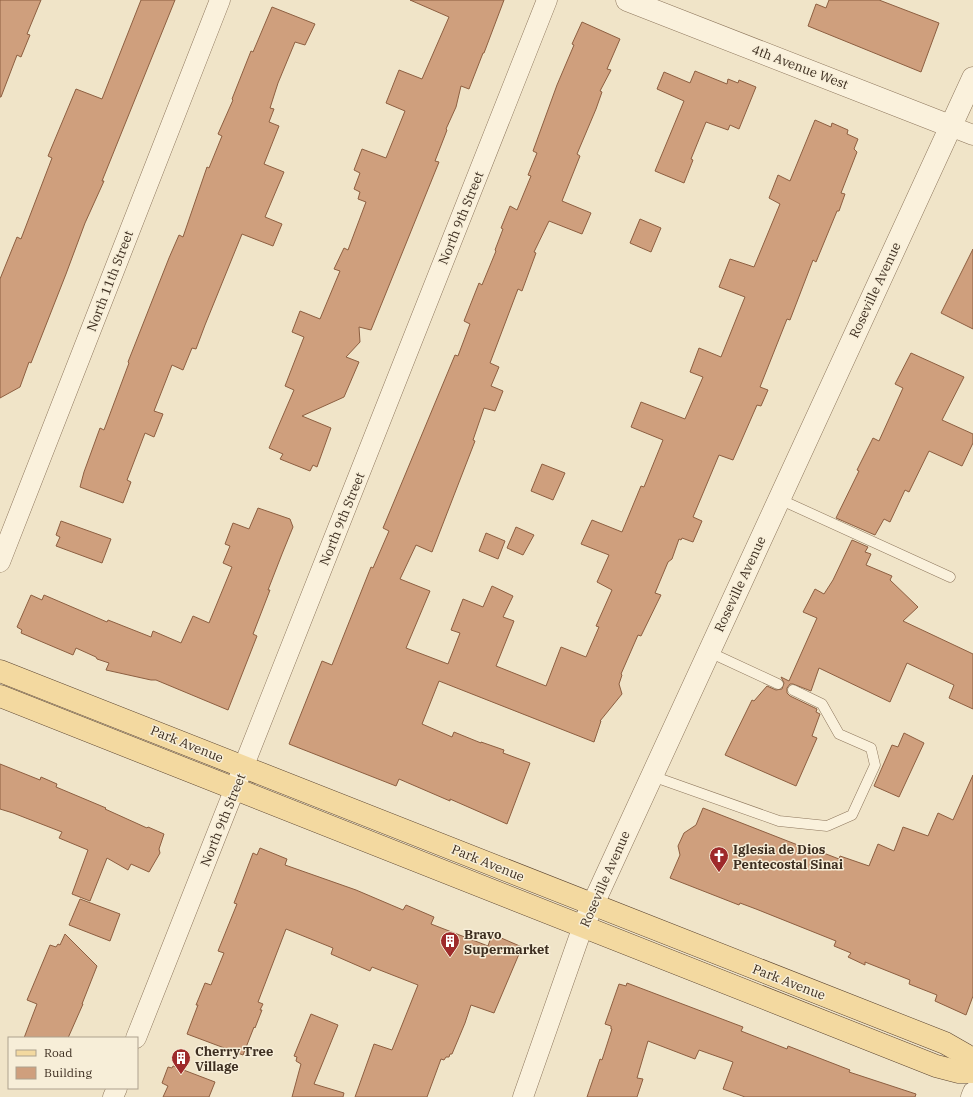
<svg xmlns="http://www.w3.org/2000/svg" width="973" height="1097" font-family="'IBM Plex Serif',serif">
<rect width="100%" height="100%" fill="#f0e4c8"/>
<g fill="#cf9f7d" stroke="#8d5f41">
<polygon points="0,0 41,0 27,34 30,35 21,57 17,55 1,97 0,97"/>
<polygon points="141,0 175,0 102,181 104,181 85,223 66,274 31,363 29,362 20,387 0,398 0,279 17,237 21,239 52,158 48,156 76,89 102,99"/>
<polygon points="410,0 504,0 484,53 483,53 469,89 461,86 456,107 446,129 447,130 435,161 439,162 371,330 359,327 360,342 346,357 359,362 344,397 302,416 331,428 317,467 313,465 310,471 280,459 283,454 269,448 294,390 285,386 304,337 292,332 300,311 320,319 340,271 334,269 344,248 348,250 366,202 358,199 360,192 354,189 360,173 354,170 362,149 386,158 405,111 386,103 399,70 422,79 449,17"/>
<polygon points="829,0 879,0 939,23 921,72 808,26 816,4 826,8"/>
<polygon points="272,7 315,24 305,45 295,42 278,83 270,108 274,109 269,122 279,126 264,164 284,172 265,217 282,224 273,246 242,234 205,325 196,349 192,348 183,370 172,365 154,411 163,414 154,437 145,433 127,480 131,482 123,503 80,487 84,472 100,428 104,430 129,363 128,362 169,258 179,235 183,237 207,167 209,168 222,136 218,134 233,100 232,99 251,51 253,52"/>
<polygon points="582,22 620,39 607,69 611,70 600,91 602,92 596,109 577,154 580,156 562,201 591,213 582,234 549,221 534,252 536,253 522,291 518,289 490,363 499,367 491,386 503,391 495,411 484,408 473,440 475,441 432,552 416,545 400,579 430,591 406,648 448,664 460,633 451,630 463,599 483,607 492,586 513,596 503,617 514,621 496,666 546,686 561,647 586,657 599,627 596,626 612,590 597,582 609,555 581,544 592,520 622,532 641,486 644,487 663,440 631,427 641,402 685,419 703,377 690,372 699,348 721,357 745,297 719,287 730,259 754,267 780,204 769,198 778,175 790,181 815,120 831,127 832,123 848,130 847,134 858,139 854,149 857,152 841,193 845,194 839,211 837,211 816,262 813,260 790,320 787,319 760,387 768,390 761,406 757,405 733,460 719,455 693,517 702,521 693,542 682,538 681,540 679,539 672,559 668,562 655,593 661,595 641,636 638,635 621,674 622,675 619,684 622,694 600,721 601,721 594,742 439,681 422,724 452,737 454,732 481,743 481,742 504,750 503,753 530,763 507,824 450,799 450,801 399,779 396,786 289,744 322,661 332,665 371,567 373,568 389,531 383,528 455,355 458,356 470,324 464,321 479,283 482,285 496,251 495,250 503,229 501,228 510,206 517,210 531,176 528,175 537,153 533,151 557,85 574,45 572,44"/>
<polygon points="695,71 727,84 728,79 738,83 739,80 756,87 739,129 730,125 728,130 706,122 691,159 693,160 684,183 655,171 684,101 657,89 664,72 690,83"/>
<polygon points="640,219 661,228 651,252 630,243"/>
<polygon points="973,249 973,329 941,313"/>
<polygon points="911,353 964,377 942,420 973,434 973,443 962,466 929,451 909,492 905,490 890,522 884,519 875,535 836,518 859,471 857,470 873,438 879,441 903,388 895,384"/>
<polygon points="542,464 565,473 553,500 531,491"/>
<polygon points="258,508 290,519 293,527 282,554 268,590 270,590 253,634 257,636 228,710 156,680 151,680 106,670 109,663 97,659 96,657 76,648 73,655 21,633 22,630 17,627 31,595 42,600 44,595 107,622 108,620 151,637 153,631 181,643 193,616 209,623 232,567 223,563 230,546 225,544 233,523 249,529"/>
<polygon points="61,521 111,539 102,563 56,546 60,537 56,535"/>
<polygon points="516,527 534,535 523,555 507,548"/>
<polygon points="486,533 505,541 498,559 479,551"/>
<polygon points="852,540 868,547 865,552 871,554 866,565 892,576 890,580 918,607 903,621 973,654 973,709 949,698 954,685 907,663 890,702 819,668 811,691 793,684 790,684 787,688 787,693 790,696 817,709 816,712 820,714 812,736 817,738 796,786 725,755 752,700 754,701 767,686 776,690 782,689 784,683 781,677 789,681 817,618 803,612 815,589 824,594 833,580"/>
<polygon points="904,733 924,743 899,797 874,786 892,745 898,747"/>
<polygon points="0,764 40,780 41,777 57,784 56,787 106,808 105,809 147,828 148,827 164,834 159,849 160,853 149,872 131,864 128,870 107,858 90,901 72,894 88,850 59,838 62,832 13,813 0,809"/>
<polygon points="973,775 973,996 966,1015 935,1001 937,995 909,984 910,980 865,962 865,965 848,957 851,953 834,946 836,941 756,909 740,903 739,905 670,878 680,855 678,846 684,833 696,825 703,808 808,849 808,847 839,859 840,856 869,866 878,844 894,851 903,827 928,836 938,813 953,820"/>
<polygon points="260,848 287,859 285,865 356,890 403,910 406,905 434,917 431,924 488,946 492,934 522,947 494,1013 471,1005 465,1023 452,1054 450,1054 449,1057 446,1057 444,1060 441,1059 427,1097 355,1097 374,1044 392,1050 418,985 372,967 370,971 331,954 333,948 286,929 258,1002 263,1004 260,1010 262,1010 255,1028 254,1027 243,1055 187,1034 198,1005 196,1005 205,983 211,985 224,953 218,951 237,904 234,903 253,853 257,855"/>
<polygon points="80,899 120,914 110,941 69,925"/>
<polygon points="65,934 97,966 82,1004 83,1004 68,1038 24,1038 37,1004 27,1000 50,945 56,947 58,944 60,945"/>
<polygon points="627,983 743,1027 741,1031 787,1049 788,1046 850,1070 849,1072 916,1094 915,1097 745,1097 723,1089 733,1062 699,1050 695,1059 648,1041 637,1078 643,1079 637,1097 587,1097 600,1059 602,1060 612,1029 611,1029 611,1026 605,1024 619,984 626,986"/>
<polygon points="311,1014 338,1025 314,1084 344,1093 343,1097 292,1097 301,1064 296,1061 297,1057 294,1056"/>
<polygon points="173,1066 215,1082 209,1097 163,1097 168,1086 162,1083 168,1067 172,1068"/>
</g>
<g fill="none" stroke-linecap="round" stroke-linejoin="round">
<g stroke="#8d765c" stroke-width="11">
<g id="service">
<polyline points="779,499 950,577"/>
<polyline points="709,652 778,684"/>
<polyline points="652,776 779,821 827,826 852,815 875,765 871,748 839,734 822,704 793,690"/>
</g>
</g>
<g stroke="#8d765c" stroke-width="21">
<g id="minor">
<polyline points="950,126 973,135"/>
<polyline points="0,562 220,0"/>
<polyline points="136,1038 547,0"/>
<polyline points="113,1097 117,1088"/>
<polyline points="523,1097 583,926"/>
<polyline points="971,1097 973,1092"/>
</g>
</g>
<g stroke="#8d765c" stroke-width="23">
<g id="tertiary">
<polyline points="627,0 950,126"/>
<polyline points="583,926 973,78"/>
</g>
</g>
<g stroke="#5b4430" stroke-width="23">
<g id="primary">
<polyline points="0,671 945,1043 966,1055 973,1061"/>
<polyline points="0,696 936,1066 959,1072 973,1072"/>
</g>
</g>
<use href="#service" stroke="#faf1dc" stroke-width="10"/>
<use href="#minor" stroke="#faf1dc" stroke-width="20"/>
<use href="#tertiary" stroke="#faf1dc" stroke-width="22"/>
<use href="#primary" stroke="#f3d9a0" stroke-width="22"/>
</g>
<defs>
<g id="church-pin" transform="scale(1)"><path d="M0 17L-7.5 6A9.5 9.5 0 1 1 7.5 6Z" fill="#9e2a2b" stroke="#f7eed8"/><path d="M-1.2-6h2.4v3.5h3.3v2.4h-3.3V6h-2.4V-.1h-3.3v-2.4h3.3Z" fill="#fff"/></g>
<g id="building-pin" transform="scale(1)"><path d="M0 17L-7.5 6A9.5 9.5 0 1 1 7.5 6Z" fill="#9e2a2b" stroke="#f7eed8"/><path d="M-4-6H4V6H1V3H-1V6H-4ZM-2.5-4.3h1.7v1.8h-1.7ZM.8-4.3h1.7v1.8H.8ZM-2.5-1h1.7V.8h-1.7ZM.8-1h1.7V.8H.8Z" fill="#fff"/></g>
</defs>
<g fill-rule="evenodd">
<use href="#church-pin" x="719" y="856"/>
<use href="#building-pin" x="450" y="941"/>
<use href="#building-pin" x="181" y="1058"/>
</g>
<g text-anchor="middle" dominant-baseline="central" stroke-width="3" stroke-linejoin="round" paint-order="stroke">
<g font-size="13" fill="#3d2e20" stroke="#f7eed8">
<text transform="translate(800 67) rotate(21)">4th Avenue West</text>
<text transform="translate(461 218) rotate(-68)">North 9th Street</text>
<text transform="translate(110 281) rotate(-69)">North 11th Street</text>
<text transform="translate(875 290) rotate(-65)">Roseville Avenue</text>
<text transform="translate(342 519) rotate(-68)">North 9th Street</text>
<text transform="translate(740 584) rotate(-65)">Roseville Avenue</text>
<text transform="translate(187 744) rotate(22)">Park Avenue</text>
<text transform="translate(223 820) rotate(-68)">North 9th Street</text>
<text transform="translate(488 863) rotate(22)">Park Avenue</text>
<text transform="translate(605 879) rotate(-66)">Roseville Avenue</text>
<text transform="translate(789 982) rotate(21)">Park Avenue</text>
</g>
<g font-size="13" font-weight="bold" fill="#3d2e20" stroke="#f7eed8" text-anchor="start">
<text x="733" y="849">Iglesia de Dios<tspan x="733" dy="15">Pentecostal Sinai</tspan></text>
<text x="464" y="934">Bravo<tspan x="464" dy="15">Supermarket</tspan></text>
<text x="195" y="1051">Cherry Tree<tspan x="195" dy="15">Village</tspan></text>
</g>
</g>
<rect x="8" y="1037" width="130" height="52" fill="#f7eed8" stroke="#ada18e"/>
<rect x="16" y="1050" width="20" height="6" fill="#f3d9a0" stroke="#ada18e"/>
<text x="44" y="1057" font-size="12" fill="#3d2e20">Road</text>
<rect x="16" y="1067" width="20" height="12" fill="#cf9f7d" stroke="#ada18e"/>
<text x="44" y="1077" font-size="12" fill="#3d2e20">Building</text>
</svg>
